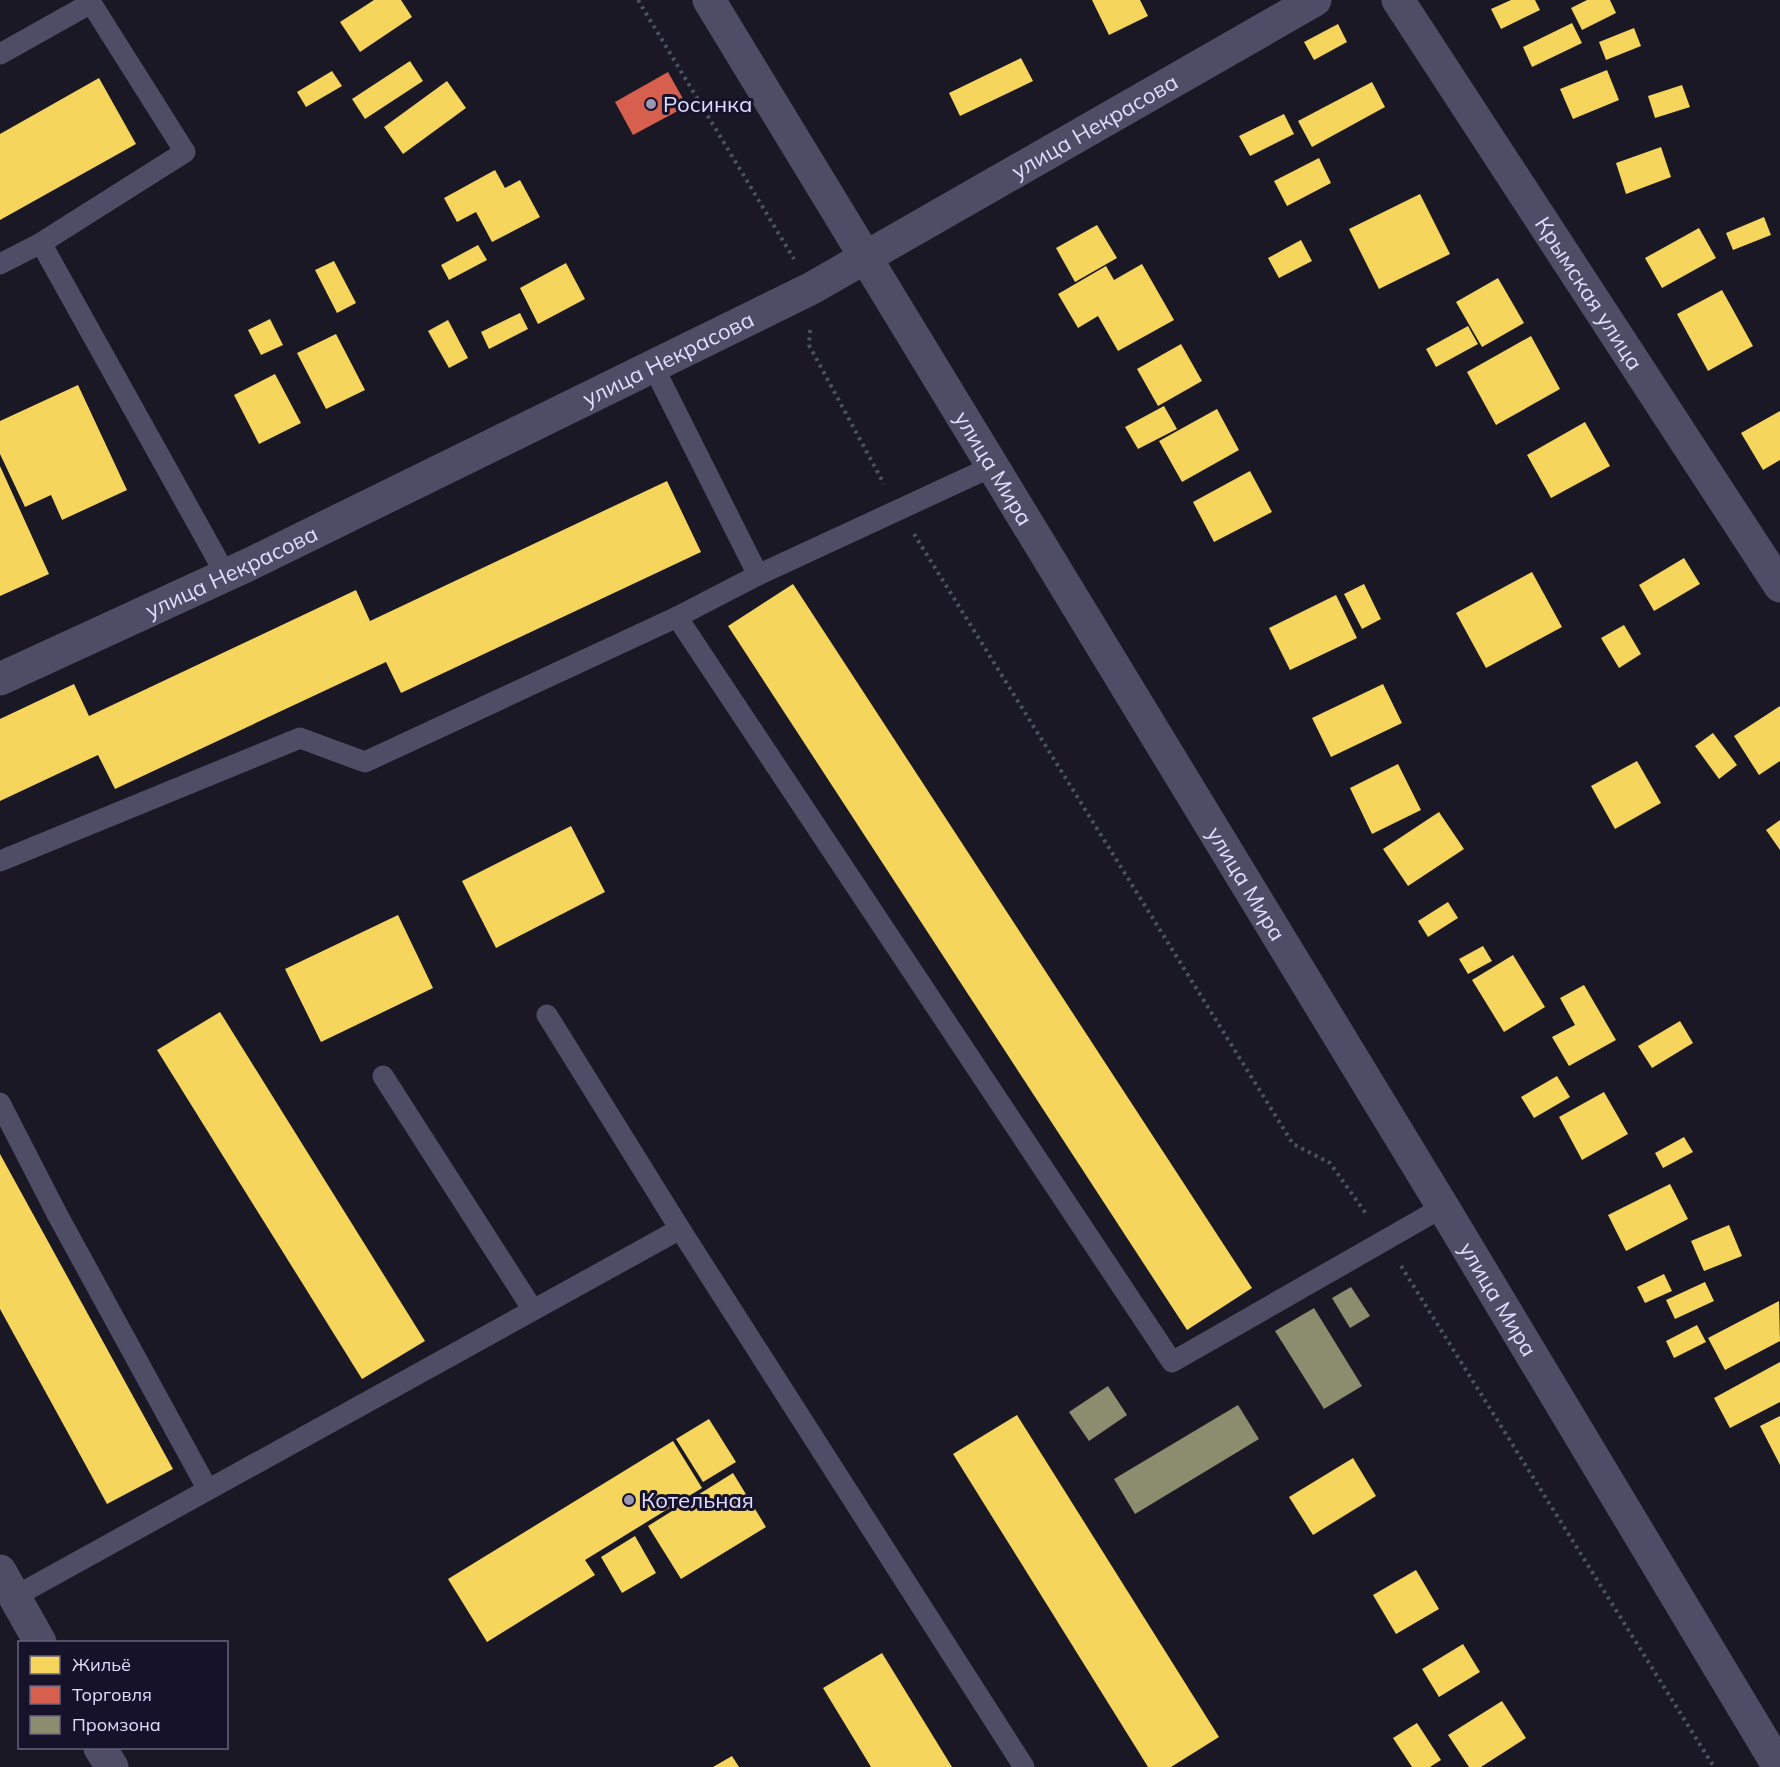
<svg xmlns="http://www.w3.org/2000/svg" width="1780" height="1767" font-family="Mulish,sans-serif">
<rect width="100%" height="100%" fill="#1a1824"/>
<g fill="#f6d55c">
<polygon points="374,0 401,0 412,17 360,52 340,22"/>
<polygon points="1092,0 1140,0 1148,16 1109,35"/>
<polygon points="1511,0 1535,0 1540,10 1501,29 1491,9"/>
<polygon points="1587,0 1610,0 1616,13 1582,30 1571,8"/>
<polygon points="1572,23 1582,43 1532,67 1523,47"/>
<polygon points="1338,24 1347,42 1314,60 1304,42"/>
<polygon points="1634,28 1641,46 1606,60 1599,42"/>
<polygon points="1021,58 1033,81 960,116 949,93"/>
<polygon points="410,61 423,81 365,119 352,99"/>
<polygon points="1607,70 1619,100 1573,119 1560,89"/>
<polygon points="332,71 342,86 306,107 297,92"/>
<polygon points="99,78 136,144 0,220 0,134"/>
<polygon points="447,81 466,108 403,154 384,127"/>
<polygon points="1372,82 1385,107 1312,147 1298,121"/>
<polygon points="1682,85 1690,107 1655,118 1648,96"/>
<polygon points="1284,114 1294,134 1250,156 1239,136"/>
<polygon points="1661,147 1671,177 1626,194 1616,163"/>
<polygon points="1319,158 1331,183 1287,206 1274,181"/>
<polygon points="495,170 505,188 520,180 540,217 492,242 476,212 457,222 444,198"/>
<polygon points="1420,194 1450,254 1379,289 1349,229"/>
<polygon points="1764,217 1771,235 1733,250 1726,233"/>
<polygon points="1097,225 1117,258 1075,282 1056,248"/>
<polygon points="1699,228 1716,258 1662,288 1645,258"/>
<polygon points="1301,240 1312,261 1279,278 1268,258"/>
<polygon points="478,245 487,260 449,280 441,265"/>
<polygon points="334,261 356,303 337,313 315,270"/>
<polygon points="566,263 585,299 538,324 520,288"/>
<polygon points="1142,264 1174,320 1118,351 1098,316 1078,328 1058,294 1106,266 1114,280"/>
<polygon points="1498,278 1524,323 1482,347 1456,302"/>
<polygon points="1722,290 1753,346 1708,371 1677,314"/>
<polygon points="520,313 528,329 489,349 481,332"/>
<polygon points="270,319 283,345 261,355 248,330"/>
<polygon points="448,320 468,358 449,368 428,331"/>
<polygon points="1468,326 1478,344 1436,367 1426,349"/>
<polygon points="336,334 365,390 326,409 297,353"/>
<polygon points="1531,336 1560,389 1496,425 1467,372"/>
<polygon points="1181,344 1202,381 1158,406 1137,369"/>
<polygon points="275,374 301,423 259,444 234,395"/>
<polygon points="78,385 127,490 62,520 51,495 25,507 0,454 0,421"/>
<polygon points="1164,406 1177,429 1138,449 1125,427"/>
<polygon points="1217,409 1239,450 1182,482 1159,441"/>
<polygon points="1780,411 1780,460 1763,470 1741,433"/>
<polygon points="1585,422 1610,466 1551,498 1527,455"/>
<polygon points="0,466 49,574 0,596"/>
<polygon points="1250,471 1272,512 1214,542 1193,502"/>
<polygon points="667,481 701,552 401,693 386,662 115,789 98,755 0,801 0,719 74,684 89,716 356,590 370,621"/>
<polygon points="1684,558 1700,584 1654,611 1639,585"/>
<polygon points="1532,572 1562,627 1486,668 1456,613"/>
<polygon points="793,584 1252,1288 1187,1330 728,626"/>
<polygon points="1364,584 1381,619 1362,629 1344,594"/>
<polygon points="1336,595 1357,638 1290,670 1269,628"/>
<polygon points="1624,625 1641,654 1619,668 1601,638"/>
<polygon points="1383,684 1402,723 1331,757 1312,718"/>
<polygon points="1780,706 1780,761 1759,775 1734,736"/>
<polygon points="1713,733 1737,765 1719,779 1695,746"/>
<polygon points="1637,761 1661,803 1615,829 1591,786"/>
<polygon points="1398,764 1421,810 1372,834 1350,788"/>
<polygon points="1439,812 1464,849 1408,886 1383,849"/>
<polygon points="1780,820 1780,850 1766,830"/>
<polygon points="571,826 605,892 496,948 462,881"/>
<polygon points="1448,902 1458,918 1428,937 1418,921"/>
<polygon points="398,915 433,988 321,1042 285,969"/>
<polygon points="1483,946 1492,961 1468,974 1459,959"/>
<polygon points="1513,955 1545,1007 1504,1032 1472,980"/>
<polygon points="1584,985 1616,1040 1569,1066 1552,1037 1575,1025 1560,998"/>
<polygon points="220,1012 425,1341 362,1379 157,1050"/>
<polygon points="1680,1021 1693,1043 1652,1068 1638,1046"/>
<polygon points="1557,1076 1570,1097 1534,1118 1521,1097"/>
<polygon points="1604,1092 1628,1134 1582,1160 1559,1117"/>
<polygon points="1684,1137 1693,1152 1663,1168 1655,1153"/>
<polygon points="0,1154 173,1469 107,1504 0,1309"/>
<polygon points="1670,1184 1688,1219 1626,1251 1608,1215"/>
<polygon points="1729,1225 1742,1256 1704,1271 1691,1241"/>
<polygon points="1664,1274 1672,1291 1645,1303 1637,1287"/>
<polygon points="1705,1282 1714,1301 1675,1319 1666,1300"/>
<polygon points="1779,1301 1780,1341 1725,1370 1708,1338"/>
<polygon points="1697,1325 1706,1342 1674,1358 1666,1341"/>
<polygon points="1780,1362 1780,1402 1730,1428 1714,1398"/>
<polygon points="1017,1415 1219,1737 1171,1767 1148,1767 953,1454"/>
<polygon points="1780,1416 1780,1465 1760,1426"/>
<polygon points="709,1419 736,1462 703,1482 676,1439"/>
<polygon points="673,1441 702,1488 585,1560 595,1575 487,1642 448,1579"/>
<polygon points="1353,1458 1376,1496 1313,1535 1289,1497"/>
<polygon points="733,1473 766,1527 681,1579 648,1526"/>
<polygon points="635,1536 656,1573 622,1593 601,1557"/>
<polygon points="1416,1570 1439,1609 1396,1634 1373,1595"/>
<polygon points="1463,1644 1480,1672 1439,1697 1422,1669"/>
<polygon points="882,1653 952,1767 871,1767 823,1688"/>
<polygon points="1502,1701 1526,1738 1481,1767 1469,1767 1448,1735"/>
<polygon points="1417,1723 1441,1760 1430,1767 1412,1767 1393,1738"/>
<polygon points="732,1756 739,1767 713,1767"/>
</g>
<polygon fill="#d6604d" points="668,72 687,106 633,135 615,102"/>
<g fill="#8c8c6e">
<polygon points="1351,1287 1370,1316 1350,1328 1332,1298"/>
<polygon points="1314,1308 1362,1386 1324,1409 1275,1331"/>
<polygon points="1108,1386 1127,1415 1089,1441 1069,1412"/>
<polygon points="1238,1405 1259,1439 1135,1514 1114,1479"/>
</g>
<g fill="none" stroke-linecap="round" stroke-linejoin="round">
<g stroke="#485462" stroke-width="4" stroke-dasharray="3 4.5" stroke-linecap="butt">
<polyline points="638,0 794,259"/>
<polyline points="810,330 809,345 884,484"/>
<polyline points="914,534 1293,1144 1330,1163 1367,1215"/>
<polyline points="1401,1266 1714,1767"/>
</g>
<g stroke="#4e4d65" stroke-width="21">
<polyline points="0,54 91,3 185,152 41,243"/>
<polyline points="0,264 41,243 226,575"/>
<polyline points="653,366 758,575 991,467"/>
<polyline points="677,617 1172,1362 1443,1207"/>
<polyline points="0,861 300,738 365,762 677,617 758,575"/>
<polyline points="547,1015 680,1229 1024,1767"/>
<polyline points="383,1076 533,1310"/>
<polyline points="0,1103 57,1214 207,1488"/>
<polyline points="14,1597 680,1229"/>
</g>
<g stroke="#4e4d65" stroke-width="33">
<path id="s1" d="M1398,0L1780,586"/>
<path id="s2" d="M0,679L250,564L812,288L1315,0"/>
</g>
<g stroke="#4e4d65" stroke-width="33">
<path id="s3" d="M709,0L1443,1207L1779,1767"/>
<polyline points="0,1571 40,1642"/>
<polyline points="100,1748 112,1767"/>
</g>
</g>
<g fill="#9b97b2" stroke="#16122a" stroke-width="2">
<circle cx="651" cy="104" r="6"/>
<circle cx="629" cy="1500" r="6"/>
</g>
<g text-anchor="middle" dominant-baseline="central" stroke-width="6" stroke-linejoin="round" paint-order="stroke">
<g font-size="22" fill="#e0dcfe" stroke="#16122a" text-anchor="start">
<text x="663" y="104">Росинка</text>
<text x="641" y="1500">Котельная</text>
</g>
<g font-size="22" fill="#e0dcfe" stroke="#16122a">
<text stroke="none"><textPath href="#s2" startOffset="1227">улица Некрасова</textPath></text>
<text stroke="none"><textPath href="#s1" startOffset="350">Крымская улица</textPath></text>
<text stroke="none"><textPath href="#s2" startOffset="741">улица Некрасова</textPath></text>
<text stroke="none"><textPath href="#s3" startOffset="548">улица Мира</textPath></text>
<text stroke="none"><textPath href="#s2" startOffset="255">улица Некрасова</textPath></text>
<text stroke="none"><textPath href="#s3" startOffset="1034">улица Мира</textPath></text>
<text stroke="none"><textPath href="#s3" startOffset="1520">улица Мира</textPath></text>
</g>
</g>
<rect x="18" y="1641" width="210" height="108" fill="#16122a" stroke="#67637f" stroke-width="1.5"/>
<rect x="30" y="1656" width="30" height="18" fill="#f6d55c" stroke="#67637f" stroke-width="1.5"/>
<text x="72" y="1671" font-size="18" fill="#e0dcfe">Жильё</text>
<rect x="30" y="1686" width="30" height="18" fill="#d6604d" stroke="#67637f" stroke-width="1.5"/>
<text x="72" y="1701" font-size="18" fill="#e0dcfe">Торговля</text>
<rect x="30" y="1716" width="30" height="18" fill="#8c8c6e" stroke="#67637f" stroke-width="1.5"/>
<text x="72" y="1731" font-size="18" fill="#e0dcfe">Промзона</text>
</svg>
